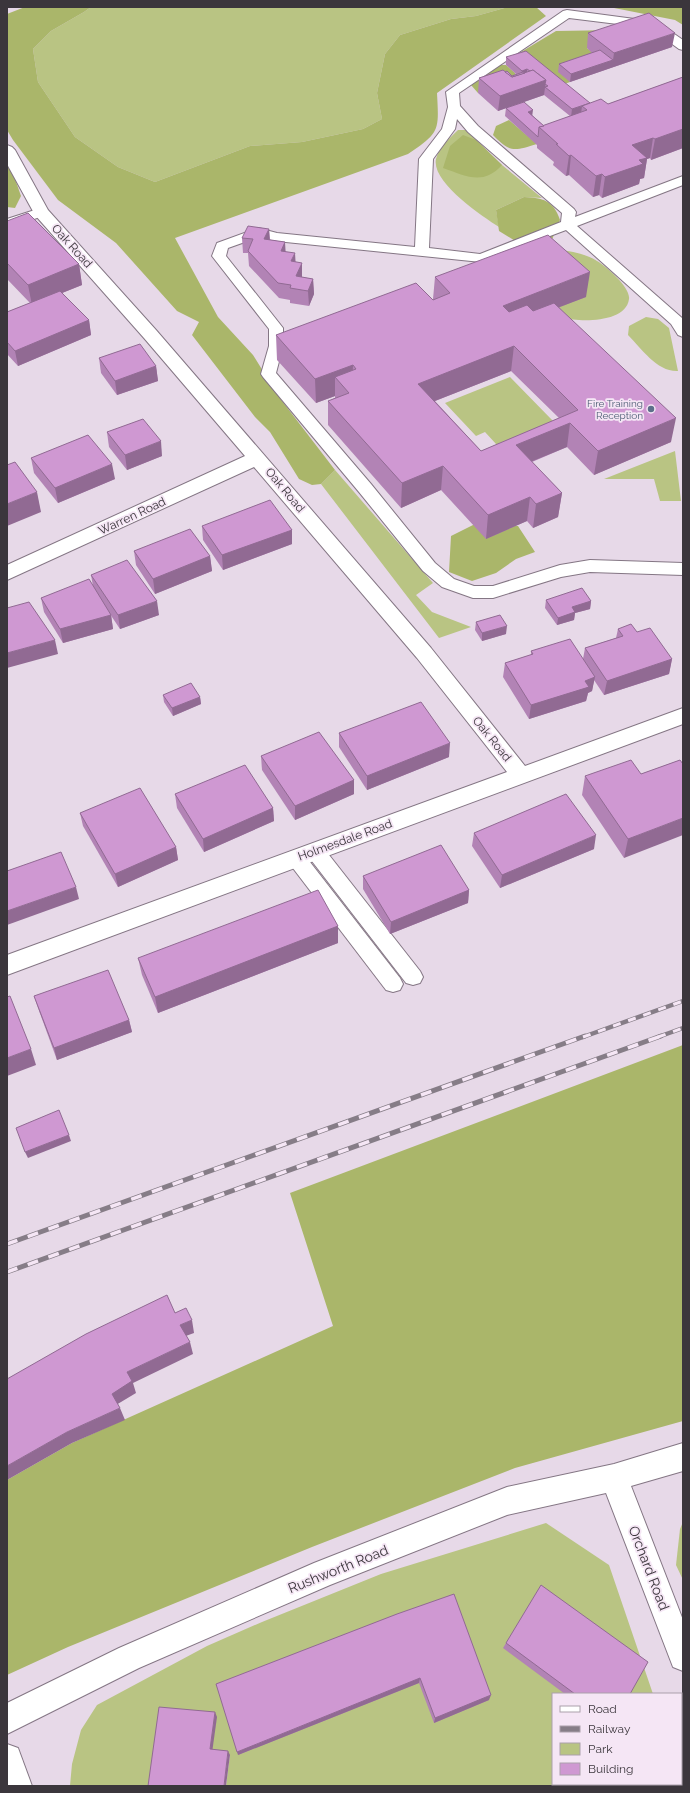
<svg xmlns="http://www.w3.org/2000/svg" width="690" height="1793" font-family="Raleway,sans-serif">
<rect width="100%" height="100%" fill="#e7d9e8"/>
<g fill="#b9c483">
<polygon points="91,7 476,7 479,8 508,7 476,16 451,19 400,35 385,54 377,93 382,119 363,129 302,142 250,146 155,182 118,167 75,137 38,82 33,49 51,31 84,12"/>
<path d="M458,130H466L502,165L542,198L524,197L496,210L499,227C482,216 431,182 436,159C439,147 450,138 458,130Z"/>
<path d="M559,250C572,251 586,254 597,261C606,266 631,288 629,299C626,323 581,322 563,318C558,317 553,313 549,311L586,296Z"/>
<path d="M646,317L658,319L669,328L678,371C657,372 642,349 628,335L629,326Z"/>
<polygon points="510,377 553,421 508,457 485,432 476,436 445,403"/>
<polygon points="675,451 681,501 660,501 654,479 604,479"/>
<polygon points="335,470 433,583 416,595 432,612 471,627 439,638 321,484"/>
<polygon points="683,1522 683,1580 676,1565 680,1529"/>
<polygon points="546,1523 609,1565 653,1694 553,1694 553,1784 681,1784 681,1777 683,1786 226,1786 230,1755 151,1786 70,1786 72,1764 81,1730 97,1705 207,1646 262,1622 381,1574"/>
</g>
<g fill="#aab66a">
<path d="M25,7H91L84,12L51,31L33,49L38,82L75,137L118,167L155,182L250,146L302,142L363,129L382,119L377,93L385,54L400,35L451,19L476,16L508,7H536L546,16L437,93C439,131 440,132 408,154L175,238L218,317L253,355L279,397L335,470L321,484L312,485L299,479L270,432L255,417L192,335L199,322L177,311L116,243L58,200L13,140L7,130V14Z"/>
<polygon points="609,7 683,7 683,25 675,20"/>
<polygon points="617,30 587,48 599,58 570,82 559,86 525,58 521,52 556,31"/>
<polygon points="498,65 506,65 515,73 518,81 478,93 471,85"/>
<path d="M509,120L537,144C514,151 510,153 493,135L496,126Z"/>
<path d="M463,135L476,140L502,165C483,186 466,176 443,168L450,146Z"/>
<polygon points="7,164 14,176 21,196 15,208 7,207"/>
<path d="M524,197C543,198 553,200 560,220L549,247L527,248L499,231L496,210Z"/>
<polygon points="473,525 518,526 535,552 516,559 496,573 472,581 449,572 451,536"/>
<polygon points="683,1045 683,1421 515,1468 312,1547 68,1647 7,1675 7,1480 72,1443 333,1326 290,1193"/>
</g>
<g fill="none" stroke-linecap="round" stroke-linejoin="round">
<g stroke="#847684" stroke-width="2">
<g id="service">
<path d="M567,10L657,22L683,40V50L679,49L650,28L569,18L459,93L460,106L478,126L574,209L576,212L575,217L683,176V185L577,226L682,318L683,337L678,335L671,324L566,230L481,262L276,241L259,237L228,248L226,256L283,328V346L276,373L371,484L435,563L454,579L474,586H493L560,565L590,560L683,563V575L590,572L561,577L493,598H473L442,587L423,571L359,492L263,377L261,374L269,346V329L212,256L217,243L258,228L277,233L415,247L419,159L442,129L448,107L446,92L563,11ZM457,119L468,132L562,213L561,222L480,254L429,248L433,159L455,129Z"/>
<polygon points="41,208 46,209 48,212 46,215 7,228 7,219"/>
<polygon points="315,843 322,846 420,971 423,977 420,983 413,985 406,983 308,856 306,851 308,846"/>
<polygon points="296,850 303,853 400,978 403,984 400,990 393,992 386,990 289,863 287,858 289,853"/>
</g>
</g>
<g stroke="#847684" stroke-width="2">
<g id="minor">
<polygon points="7,145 12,147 15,150 48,210 156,330 431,648 525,766 683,708 683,724 7,975 7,955 507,772 417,658 254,467 7,580 7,565 245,456 144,338 35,215 7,164"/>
<polygon points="683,1443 683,1471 631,1486 683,1620 683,1671 673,1667 606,1493 507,1515 330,1585 139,1668 7,1734 7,1703 119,1648 314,1563 507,1487 614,1464"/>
<polygon points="7,1744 18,1748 32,1786 7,1786"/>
</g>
</g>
<use href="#service" fill="#fff" fill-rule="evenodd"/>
<use href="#minor" fill="#fff" fill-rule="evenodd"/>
<g stroke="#867d87" stroke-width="4.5">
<g id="rail-far1">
<polyline points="583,1037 683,1001"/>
<polyline points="658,1037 683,1028"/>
</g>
</g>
<g stroke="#867d87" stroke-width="5">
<g id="rail">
<polyline points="7,1244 585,1036"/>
<polyline points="7,1272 661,1036"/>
</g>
</g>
<use href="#rail-far1" stroke="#f5e6f5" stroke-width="3" stroke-dasharray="8" stroke-linecap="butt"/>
<use href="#rail" stroke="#f5e6f5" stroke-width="3.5" stroke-dasharray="11" stroke-linecap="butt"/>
</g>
<g fill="#b283b5" fill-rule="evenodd">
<polygon points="588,33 672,47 570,82 558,72 559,64 592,53 587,48"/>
<polygon points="506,57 590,103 608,104 683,77 683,148 651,160 650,158 647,159 644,178 640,179 639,184 602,198 599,195 593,197 569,175 566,176 553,165 554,162 537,148 537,145 505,116 506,108 532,115 544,126 570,116 544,95 498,111 478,93 479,78 512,76 516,74 506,65"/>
<polygon points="7,221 79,264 82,285 62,293 89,320 91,335 18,366 7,354 7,312 30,303 7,279"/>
<polygon points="269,229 270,240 285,242 285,251 295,262 302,277 313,279 314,294 309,306 290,303 290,300 279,298 249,266 248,253 243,253 242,238"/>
<path d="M435,277L586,297L559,307L671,442L594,475L567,447L532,462L562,493L558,517L533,528L527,521L486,539L441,490L401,508L328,425V401L335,398V396L316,403L277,360L276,335L433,300V299ZM511,371L559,418L481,451L435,401Z"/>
<polygon points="99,358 156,366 158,381 117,395 101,373"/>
<polygon points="107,432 162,456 127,470 109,447"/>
<polygon points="31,458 115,479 58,503 34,473"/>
<polygon points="202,526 292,530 292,544 223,570 203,540"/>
<polygon points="134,551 210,556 212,571 155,594 136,565"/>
<polygon points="91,575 159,615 120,629 106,608 111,615 113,629 63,643 44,612 41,598 93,586"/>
<polygon points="546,600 591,601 590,609 575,613 574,620 557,625 545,608"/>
<polygon points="476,622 506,634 482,641 475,630"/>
<polygon points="618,629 637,632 672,659 669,674 604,695 594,680 592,691 588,693 586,701 529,719 503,677 505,663 531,655 531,651 583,659 585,648 616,638"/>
<polygon points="163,695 200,697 201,704 173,716 164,702"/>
<polygon points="339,733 449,757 367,790 339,747"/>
<polygon points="261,756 354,780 354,794 295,820 262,770"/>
<polygon points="680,760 624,858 582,795 585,776 641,774"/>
<polygon points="175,794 273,808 274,821 204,852 177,808"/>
<polygon points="80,813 176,847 178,860 118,887 83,826"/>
<polygon points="474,833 594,849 500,888 472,846"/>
<polygon points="363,876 469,890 468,903 390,934 363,889"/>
<polygon points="338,926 338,943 158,1013 142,975 138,958"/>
<polygon points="34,996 129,1020 132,1032 57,1060 38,1008"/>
<polygon points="397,1614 489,1700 434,1723 419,1683 238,1755"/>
<polygon points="506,1643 630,1694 565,1694 503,1648"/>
</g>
<g fill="#916a93">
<polygon points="675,33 672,47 570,82 571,74 613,60 614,53"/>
<polygon points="527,69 527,77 521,78 522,71"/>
<polygon points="546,80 544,95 498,111 500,96"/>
<polygon points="582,106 581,114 571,117 572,109"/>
<polygon points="533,110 532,117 528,112"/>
<polygon points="683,129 683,148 651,160 655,139"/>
<polygon points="653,138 650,158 647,159 644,178 640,179 639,184 602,198 605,177 632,145"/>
<polygon points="571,155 569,175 566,176 569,156"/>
<polygon points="602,174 599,195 593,197 596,176"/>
<polygon points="269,229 270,244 264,239"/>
<polygon points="285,242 286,257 281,251"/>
<polygon points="295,253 296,268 291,261"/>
<polygon points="302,263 302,278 296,276"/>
<polygon points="79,264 82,285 32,305 28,285"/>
<polygon points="590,272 586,297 500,330 503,306"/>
<polygon points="313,279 314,294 309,306 308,291"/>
<polygon points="89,320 91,335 18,366 15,351"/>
<polygon points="514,346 511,371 417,408 418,384"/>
<polygon points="353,365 352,389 335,377 335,396 316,403 315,379"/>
<polygon points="156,366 158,381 117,395 115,381"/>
<polygon points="676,418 671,442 594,475 598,451"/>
<polygon points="570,423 567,447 513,469 516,445"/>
<polygon points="161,441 162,456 127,470 125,455"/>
<polygon points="112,464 115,479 58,503 55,488"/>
<polygon points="443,466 441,490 401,508 402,483"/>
<polygon points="37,492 41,512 7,526 7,504"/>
<polygon points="562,493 558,517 533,528 536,504"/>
<polygon points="530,497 527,521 486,539 488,515"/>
<polygon points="292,530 292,544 223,570 222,555"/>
<polygon points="210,556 212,571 155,594 153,579"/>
<polygon points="157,601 159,615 120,629 118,615"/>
<polygon points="591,601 590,609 575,613 574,620 557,625 558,618 572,607"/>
<polygon points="111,615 113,629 63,643 60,629"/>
<polygon points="507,626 506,634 482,641 482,633"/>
<polygon points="55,640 58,654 7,668 7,653"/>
<polygon points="672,659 669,674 604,695 607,681"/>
<polygon points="595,677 592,691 588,693 586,701 529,719 531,705 585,681"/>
<polygon points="200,697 201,704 173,716 172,708"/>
<polygon points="450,743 449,757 367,790 367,776"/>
<polygon points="354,780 354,794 295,820 295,806"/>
<polygon points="273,808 274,821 204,852 203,839"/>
<polygon points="683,818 683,835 624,858 628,839"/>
<polygon points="596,835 594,849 500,888 502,875"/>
<polygon points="176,847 178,860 118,887 115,874"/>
<polygon points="76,887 79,899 7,925 7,911"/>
<polygon points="469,890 468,903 390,934 391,922"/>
<polygon points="338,926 338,943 158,1013 155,997"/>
<polygon points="129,1020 132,1032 57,1060 54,1048"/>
<polygon points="31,1049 36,1065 7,1076 7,1058"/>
<polygon points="69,1135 71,1141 28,1158 25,1152"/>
<polygon points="192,1320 194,1333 183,1337 180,1325"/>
<polygon points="190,1342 193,1354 133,1383 136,1393 116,1405 112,1394 127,1372"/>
<polygon points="120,1408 125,1420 72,1443 7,1480 7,1466 67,1432"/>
<polygon points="420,1678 419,1683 238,1755 237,1752"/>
<polygon points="491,1695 489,1700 434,1723 435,1718"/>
<polygon points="215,1712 217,1717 212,1753 210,1749"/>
<polygon points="228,1751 230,1755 226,1786 224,1786"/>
</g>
<g fill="#cf98d2" stroke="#916a93" fill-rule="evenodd">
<polygon points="649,13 675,33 614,53 588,33"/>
<polygon points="600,50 613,60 571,74 559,64"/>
<polygon points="526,51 590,103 572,109 545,87 548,86 545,84 546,80 533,70 530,71 527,69 522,71 506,57"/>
<polygon points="503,70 512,77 533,70 546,80 500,96 479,78"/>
<polygon points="507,71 512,76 523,72 525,73 512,77 505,72"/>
<polygon points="683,77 683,129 655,139 653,138 632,145 647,158 639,160 643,164 605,177 602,174 596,176 571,155 569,156 556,144 558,144 539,127 587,110 582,106 601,99 608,104"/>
<polygon points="524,102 533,110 528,112 544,126 539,127 538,137 506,108"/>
<polygon points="28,213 79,264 28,285 7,263 7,221"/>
<polygon points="248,226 269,229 264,239 285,242 281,251 295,253 291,261 302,263 296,276 313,279 308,291 290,288 291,285 278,283 248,251 253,239 242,238"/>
<path d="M548,235L590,272L503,306L509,312L527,305L533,311L554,303L676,418L598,451L570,423L516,445L562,493L536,504L530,497L488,515L443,466L402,483L328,401L349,393L335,377L356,369L353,365L315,379L276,335L416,283L433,300L450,293L435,277ZM514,346L578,410L481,451L418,384Z"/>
<polygon points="60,291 89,320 15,351 7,342 7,312"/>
<polygon points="140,344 156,366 115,381 99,358"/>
<polygon points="143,419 161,441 125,455 107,432"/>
<polygon points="88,435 112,464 55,488 31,458"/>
<polygon points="15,462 37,492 7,504 7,465"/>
<polygon points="270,500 292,530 222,555 202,526"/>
<polygon points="190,529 210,556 153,579 134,551"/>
<polygon points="127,560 157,601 118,615 91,575"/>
<polygon points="89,579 111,615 60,629 41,598"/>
<polygon points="582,588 591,601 572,607 575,612 558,618 546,600"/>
<polygon points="29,602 55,640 7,653 7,608"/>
<polygon points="500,615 507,626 482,633 476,622"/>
<polygon points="631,624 637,632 650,628 672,659 607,681 585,648 623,636 618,629"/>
<polygon points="570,639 595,677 585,681 589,687 531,705 505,663 533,654 531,651"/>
<polygon points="191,683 200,697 172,708 163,695"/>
<polygon points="421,702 450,743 367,776 339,733"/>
<polygon points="319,732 354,780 295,806 261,756"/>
<polygon points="631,760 641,774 680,760 683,764 683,818 628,839 585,776"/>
<polygon points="245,765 273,808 203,839 175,794"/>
<polygon points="140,788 176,847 115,874 80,813"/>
<polygon points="566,794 596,835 502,875 474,833"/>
<polygon points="441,845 469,890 391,922 363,876"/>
<polygon points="61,852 76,887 7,911 7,871"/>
<polygon points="318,890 338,926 155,997 138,958"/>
<polygon points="108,970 129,1020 54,1048 34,996"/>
<polygon points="10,996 31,1049 7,1058 7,997"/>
<polygon points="59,1110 69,1135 25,1152 16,1128"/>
<polygon points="167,1295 175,1313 186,1308 192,1320 180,1325 190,1342 127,1372 132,1381 112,1394 120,1408 67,1432 7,1466 7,1379 86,1334"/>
<polygon points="541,1585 648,1662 630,1694 575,1694 506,1643"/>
<polygon points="454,1594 491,1695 435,1718 420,1678 237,1752 216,1684 397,1614"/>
<polygon points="159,1707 215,1712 210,1749 228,1751 224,1786 148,1786"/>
</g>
<circle fill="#5c6f8a" stroke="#f5e6f5" stroke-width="1.5" cx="651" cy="409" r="4"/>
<g text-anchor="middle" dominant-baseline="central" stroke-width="3.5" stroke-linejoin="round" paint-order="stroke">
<g font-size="10" fill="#4e5e75" stroke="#f5e6f5" text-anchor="end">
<text x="643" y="403">Fire Training<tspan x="643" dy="12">Reception</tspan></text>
</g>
<g font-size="12" fill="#3b363c" stroke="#f5e6f5">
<text transform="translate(72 246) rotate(48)">Oak Road</text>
<text transform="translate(285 490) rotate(50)">Oak Road</text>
<text transform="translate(132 516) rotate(-25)">Warren Road</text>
<text transform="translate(492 739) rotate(51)">Oak Road</text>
<text transform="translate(345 840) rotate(-20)">Holmesdale Road</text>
</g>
<g font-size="14" fill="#3b363c" stroke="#f5e6f5">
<text transform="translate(649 1568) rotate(69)">Orchard Road</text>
<text transform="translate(338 1569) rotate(-22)">Rushworth Road</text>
</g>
</g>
<rect width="690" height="1793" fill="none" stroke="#3b363c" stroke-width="16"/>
<rect x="552" y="1693" width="130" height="92" fill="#f5e6f5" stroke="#aba0ab"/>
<rect x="560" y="1706" width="20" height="6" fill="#ffffff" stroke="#aba0ab"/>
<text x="588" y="1713" font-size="12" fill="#3b363c">Road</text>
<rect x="560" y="1726" width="20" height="6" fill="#867d87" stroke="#aba0ab"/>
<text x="588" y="1733" font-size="12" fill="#3b363c">Railway</text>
<rect x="560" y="1743" width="20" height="12" fill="#b9c483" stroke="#aba0ab"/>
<text x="588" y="1753" font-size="12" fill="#3b363c">Park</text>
<rect x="560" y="1763" width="20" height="12" fill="#cf98d2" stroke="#aba0ab"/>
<text x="588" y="1773" font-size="12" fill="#3b363c">Building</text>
</svg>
